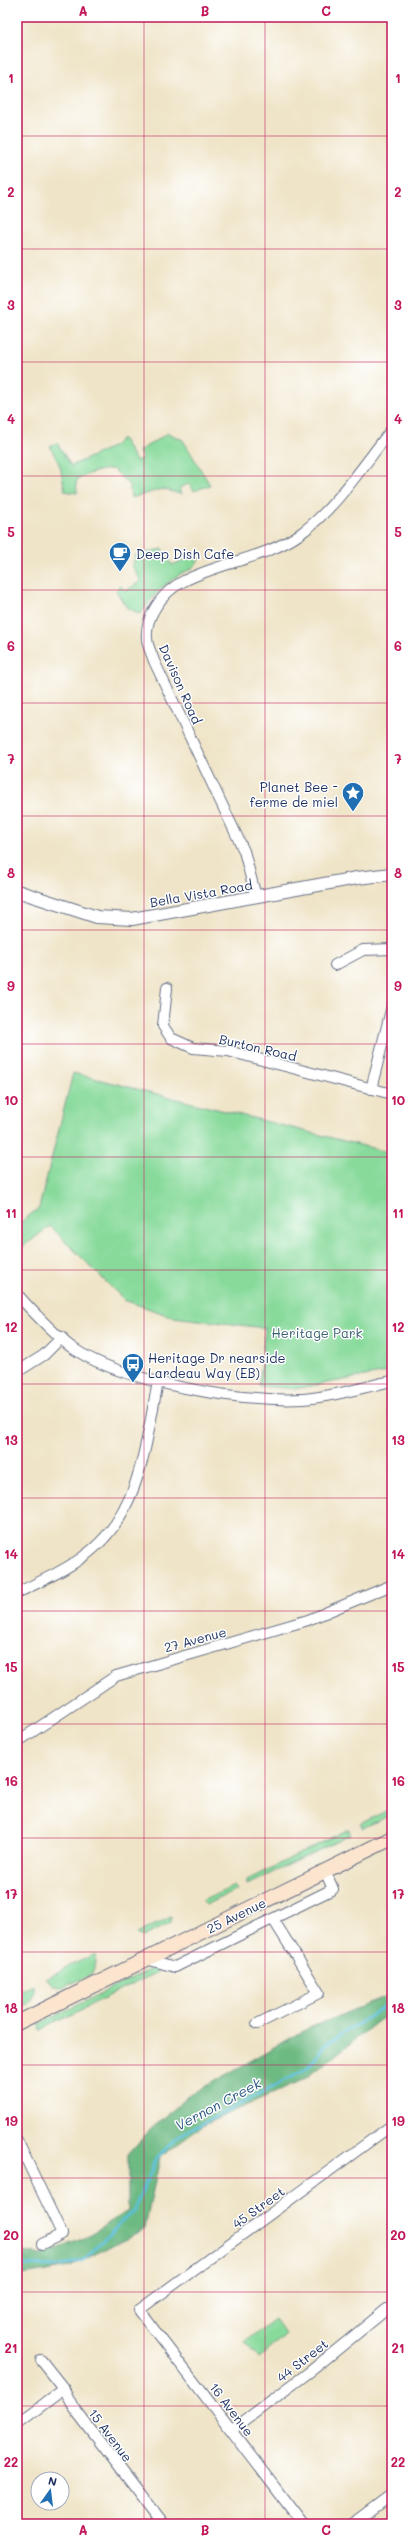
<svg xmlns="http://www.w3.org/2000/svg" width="409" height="2541" font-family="Mali,sans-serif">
<rect width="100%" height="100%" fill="#fff"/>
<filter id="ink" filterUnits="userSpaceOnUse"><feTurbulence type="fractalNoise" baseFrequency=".025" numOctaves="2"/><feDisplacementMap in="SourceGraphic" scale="8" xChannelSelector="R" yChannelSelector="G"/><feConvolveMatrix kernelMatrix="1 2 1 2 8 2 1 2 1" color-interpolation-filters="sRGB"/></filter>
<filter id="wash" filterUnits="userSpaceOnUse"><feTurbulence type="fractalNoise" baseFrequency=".012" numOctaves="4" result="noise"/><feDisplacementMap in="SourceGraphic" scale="16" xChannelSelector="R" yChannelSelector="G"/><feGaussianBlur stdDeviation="0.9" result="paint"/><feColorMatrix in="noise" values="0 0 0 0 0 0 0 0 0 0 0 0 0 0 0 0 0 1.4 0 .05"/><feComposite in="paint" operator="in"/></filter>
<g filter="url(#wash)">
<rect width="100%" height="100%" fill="#efe4c7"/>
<g fill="#88da9b" stroke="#52847c">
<path d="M168,433L183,440L210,485L194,491L189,484L179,488L181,494L162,489L131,498L129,485L113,469C99,470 87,473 76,481L77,493L65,491L60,466L50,446L57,443L71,466L114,446L122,438L136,461L142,458L139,451Z"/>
<path d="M162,549L172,565L192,557L200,558C190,574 188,568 176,577C161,587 150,599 141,614L127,608L116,591L120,585L126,591L141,581L132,566L136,555Z"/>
<polygon points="73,1073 392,1153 392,1279 388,1295 392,1316 392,1371 295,1389 259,1386 265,1328 173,1317 124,1300 50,1226 17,1251 17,1225 39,1208"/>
<polygon points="392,1808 392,1814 363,1828 360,1824"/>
<polygon points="349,1829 350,1835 247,1885 247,1880"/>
<polygon points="234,1886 237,1890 206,1905 202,1901"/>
<polygon points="171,1917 171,1923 143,1937 137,1934"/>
<polygon points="95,1954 96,1963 92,1974 62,1988 52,1985 45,1978"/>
<polygon points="153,1968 158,1969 157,1972 40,2030 39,2024"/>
<path d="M33,1985C35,1999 29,2005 17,2011V1993Z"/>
<polygon points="275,2319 286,2334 259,2358 244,2342"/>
</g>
<polygon fill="#6eba83" stroke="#447470" points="392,1994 392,2010 308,2077 204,2125 160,2157 145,2228 70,2267 17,2276 17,2251 41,2255 82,2239 128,2211 128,2154 150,2130 190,2095 307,2029"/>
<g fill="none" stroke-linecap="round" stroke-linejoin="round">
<polyline stroke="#5bc0d9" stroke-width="3" points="17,2265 62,2266 83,2260 134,2210 155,2161 177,2137 309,2068 323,2046 392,2002"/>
</g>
</g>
<g filter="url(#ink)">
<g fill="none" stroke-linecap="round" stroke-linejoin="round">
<g stroke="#656e83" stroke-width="12">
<g id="minor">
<path d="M256,897L244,851L154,661C152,654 147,646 147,638C145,616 163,592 182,582C220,562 264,559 300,534C335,509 365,463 392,429"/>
<polyline points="335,965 363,950 392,949"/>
<polyline points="167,988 163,1026 171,1038 193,1048 228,1051 392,1094"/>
<polyline points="371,1089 392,1006"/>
<path d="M17,1294C29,1308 60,1340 74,1349C125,1383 241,1402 303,1399C332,1397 363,1387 392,1381"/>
<polyline points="17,1372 44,1355 62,1337"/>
<path d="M17,1593C43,1580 71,1568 93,1549C141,1508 146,1440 158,1382"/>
<polyline points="17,1742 116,1676 308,1620 392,1585"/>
<polyline points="146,1959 175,1967 333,1889 325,1871"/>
<polyline points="257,2024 319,1993 273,1919"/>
<polyline points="17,2140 62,2234 42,2244"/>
<polyline points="41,2360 64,2389 73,2407 163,2524"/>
<polyline points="17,2424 64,2389"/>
<polyline points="232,2430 312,2370 387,2309"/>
<polyline points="303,2524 139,2310 392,2125"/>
<polyline points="353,2524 392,2495"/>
</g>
</g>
<g stroke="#656e83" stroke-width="14">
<polyline id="tertiary" points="17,891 97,917 132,919 357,878 392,874"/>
</g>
<g stroke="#656e83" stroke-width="16">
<polyline id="secondary" points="17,2023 392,1838"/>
</g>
<use href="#minor" stroke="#fff" stroke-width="10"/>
<use href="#tertiary" stroke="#fff" stroke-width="12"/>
<use href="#secondary" stroke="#fce5cf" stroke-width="14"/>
</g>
</g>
<path fill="none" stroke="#c2185b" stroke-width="1" stroke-opacity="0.55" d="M144,17V2524M265,17V2524M17,136H392M17,249H392M17,362H392M17,476H392M17,590H392M17,703H392M17,816H392M17,930H392M17,1044H392M17,1157H392M17,1270H392M17,1384H392M17,1498H392M17,1611H392M17,1724H392M17,1838H392M17,1952H392M17,2065H392M17,2178H392M17,2292H392M17,2406H392"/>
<defs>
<g id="cafe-pin" transform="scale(1.15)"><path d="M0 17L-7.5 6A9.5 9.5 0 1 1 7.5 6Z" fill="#1f6fb2" stroke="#fff"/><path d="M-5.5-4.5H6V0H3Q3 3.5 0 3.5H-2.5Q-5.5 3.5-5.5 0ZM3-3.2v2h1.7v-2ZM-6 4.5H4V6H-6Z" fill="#fff"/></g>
<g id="sight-pin" transform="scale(1.15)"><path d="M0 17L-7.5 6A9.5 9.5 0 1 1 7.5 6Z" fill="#1f6fb2" stroke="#fff"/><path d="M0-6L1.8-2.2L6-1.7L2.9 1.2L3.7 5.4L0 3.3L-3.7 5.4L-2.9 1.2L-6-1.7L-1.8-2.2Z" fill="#fff"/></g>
<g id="bus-pin" transform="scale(1.15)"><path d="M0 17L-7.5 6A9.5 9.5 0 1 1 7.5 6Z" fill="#1f6fb2" stroke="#fff"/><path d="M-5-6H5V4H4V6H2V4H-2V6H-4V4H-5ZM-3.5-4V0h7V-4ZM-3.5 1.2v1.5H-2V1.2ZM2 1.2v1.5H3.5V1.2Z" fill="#fff"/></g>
</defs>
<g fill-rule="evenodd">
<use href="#cafe-pin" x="120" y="553"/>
<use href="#sight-pin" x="353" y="793"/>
<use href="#bus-pin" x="133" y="1364"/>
</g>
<g text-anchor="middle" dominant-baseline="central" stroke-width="3" stroke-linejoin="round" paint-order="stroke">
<g font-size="13" fill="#1b2f5e" stroke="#fff" text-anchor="start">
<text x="136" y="553">Deep Dish Cafe</text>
<text x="338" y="786" text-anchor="end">Planet Bee -<tspan x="338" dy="15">ferme de miel</tspan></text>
<text x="148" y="1357">Heritage Dr nearside<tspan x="148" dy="15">Lardeau Way (EB)</tspan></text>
</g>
<g font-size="13" fill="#1b2f5e" stroke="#fff">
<text transform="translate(181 684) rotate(66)">Davison Road</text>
<text transform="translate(201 893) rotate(-10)">Bella Vista Road</text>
<text transform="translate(258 1047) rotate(13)">Burton Road</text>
<text transform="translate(195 1639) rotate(-15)">27 Avenue</text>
<text transform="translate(236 1915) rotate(-26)">25 Avenue</text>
<text transform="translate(258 2207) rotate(-36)">45 Street</text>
<text transform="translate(302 2360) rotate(-38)">44 Street</text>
<text transform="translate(232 2409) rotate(53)">16 Avenue</text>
<text transform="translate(111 2435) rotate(53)">15 Avenue</text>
</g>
<g font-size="13" fill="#3c6270" stroke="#fff">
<text x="317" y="1332">Heritage Park</text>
</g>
<g font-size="14" font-style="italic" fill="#2e5a83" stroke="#fff">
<text transform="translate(218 2104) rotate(-28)">Vernon Creek</text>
</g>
</g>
<rect width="409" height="2541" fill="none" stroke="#fff" stroke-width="44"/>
<g transform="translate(50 2491) rotate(14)"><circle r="19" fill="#ffffff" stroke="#a4acbf"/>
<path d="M0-3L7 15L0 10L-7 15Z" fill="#1f6fb2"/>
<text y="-6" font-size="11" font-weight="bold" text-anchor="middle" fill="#1b2f5e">N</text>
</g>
<rect x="22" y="22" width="365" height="2497" fill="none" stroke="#c2185b" stroke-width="1.5"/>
<g font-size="13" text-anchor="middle" font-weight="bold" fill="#c2185b">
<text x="83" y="16">A</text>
<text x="205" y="16">B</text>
<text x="326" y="16">C</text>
<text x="11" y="83">1</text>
<text x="398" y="83">1</text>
<text x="11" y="197">2</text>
<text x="398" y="197">2</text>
<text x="11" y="310">3</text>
<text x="398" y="310">3</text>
<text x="11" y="424">4</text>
<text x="398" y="424">4</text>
<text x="11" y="537">5</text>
<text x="398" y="537">5</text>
<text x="11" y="651">6</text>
<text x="398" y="651">6</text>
<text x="11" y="764">7</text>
<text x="398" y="764">7</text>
<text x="11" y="878">8</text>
<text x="398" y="878">8</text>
<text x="11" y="991">9</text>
<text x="398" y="991">9</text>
<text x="11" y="1105">10</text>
<text x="398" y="1105">10</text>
<text x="11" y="1218">11</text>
<text x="398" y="1218">11</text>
<text x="11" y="1332">12</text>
<text x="398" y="1332">12</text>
<text x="11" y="1445">13</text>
<text x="398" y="1445">13</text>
<text x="11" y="1559">14</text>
<text x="398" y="1559">14</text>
<text x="11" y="1672">15</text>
<text x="398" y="1672">15</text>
<text x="11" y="1786">16</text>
<text x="398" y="1786">16</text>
<text x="11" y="1899">17</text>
<text x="398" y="1899">17</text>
<text x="11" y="2013">18</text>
<text x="398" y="2013">18</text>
<text x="11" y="2126">19</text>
<text x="398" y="2126">19</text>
<text x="11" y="2240">20</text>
<text x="398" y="2240">20</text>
<text x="11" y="2353">21</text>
<text x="398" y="2353">21</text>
<text x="11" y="2467">22</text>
<text x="398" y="2467">22</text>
<text x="83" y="2535">A</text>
<text x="205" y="2535">B</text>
<text x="326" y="2535">C</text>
</g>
</svg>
